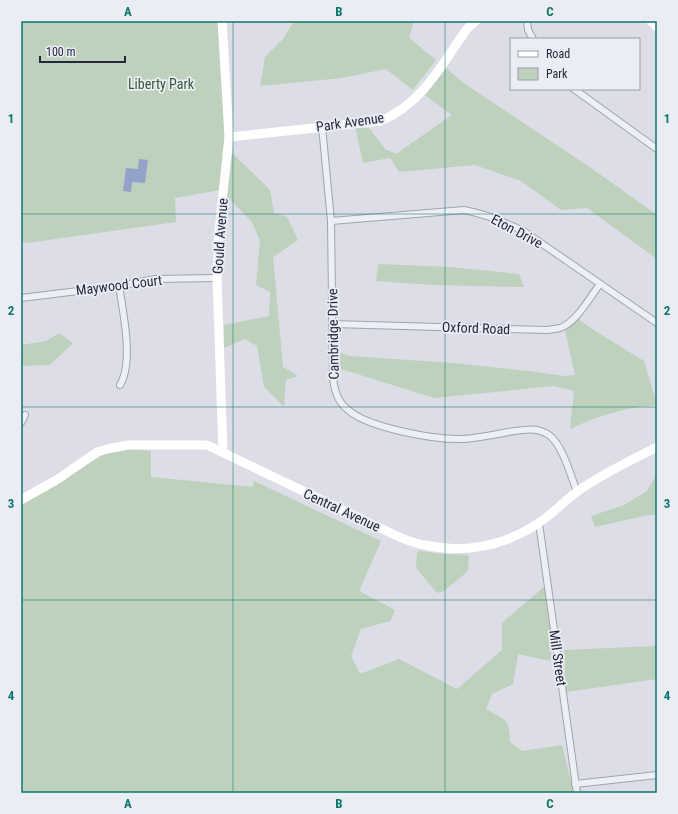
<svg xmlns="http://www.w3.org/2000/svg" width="678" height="814" font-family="'Roboto Condensed',sans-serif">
<rect width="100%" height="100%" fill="#dcdde7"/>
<g fill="#bdd1bc">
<polygon points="21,21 221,21 226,147 270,190 274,213 287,217 298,240 273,257 283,367 298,376 286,380 284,407 264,387 257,346 245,339 224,348 224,325 269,316 270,292 256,285 260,241 252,222 221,190 175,198 176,222 27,243 21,241"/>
<polygon points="294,21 414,21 409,38 436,60 413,90 386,69 342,78 260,86 265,57 283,39"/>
<polygon points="446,68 465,84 594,170 657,215 657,259 587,208 561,210 521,181 475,165 399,172 390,158 363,163 355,126 370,129 385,149 396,154 452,115 425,95"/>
<polygon points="378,264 450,267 519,274 524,287 432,285 376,281"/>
<path d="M578,319L592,329L644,361L657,405C626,407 597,416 570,429L574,391L554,386L434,398L338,368V352L350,356L453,363L529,371L564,376L575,375L565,331Z"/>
<polygon points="59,333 73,343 50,365 21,366 21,345 46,341"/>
<path d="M122,448L151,451V477L253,487L254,481L381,541L359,591L395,610L390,621L361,629L351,656L360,674L399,659L457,689L502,650V623L545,586L553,644L550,661L518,654L513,684L492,694L486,709C507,721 509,718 510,742L522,751L562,745L574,793H21V505L103,455Z"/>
<polygon points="657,474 657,515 648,515 595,527 591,516 624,505 647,491"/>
<polygon points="419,551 443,554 467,555 469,557 468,571 444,591 437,593 417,569 416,565 417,553"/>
<polygon points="656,646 657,679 566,692 564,650"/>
</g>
<polygon fill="#94a2c9" points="139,159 148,160 145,183 132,182 131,192 123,191 126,168 138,169"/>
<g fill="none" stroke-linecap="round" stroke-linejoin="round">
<g stroke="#a1a3b1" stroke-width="8">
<g id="street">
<polyline points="527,21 528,30 533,39"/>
<polyline points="574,89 657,149"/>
<path d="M322,126L331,221L333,377C334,389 337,401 347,409C367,428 436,440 463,439C478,438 493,435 508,432C523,430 535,426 549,435C562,444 571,476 577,492"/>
<path d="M331,221L464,210C486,214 505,222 525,232L657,323"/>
<path d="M119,286C123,312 134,362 120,385"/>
<polyline points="21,298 119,286 155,279 217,278"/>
<path d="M332,324L548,330C552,329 556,329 560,328C576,323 590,297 600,284"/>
<polyline points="21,423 25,415"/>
<polyline points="539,523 577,793"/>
<polyline points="575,784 657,775"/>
</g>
</g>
<use href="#street" stroke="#eeeff5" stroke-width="6"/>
<g stroke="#fff" stroke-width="9">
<polyline points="222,21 229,137 219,231 217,278 223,452"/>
<polyline points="651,21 657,27"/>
<path d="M229,137L381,121C424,102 441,65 467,29L476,21"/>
<path d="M21,500L58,479L97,452L107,449L128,445H207L399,537C407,540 416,544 425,545C464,554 504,546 537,524C552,515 564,501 578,491C602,474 630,461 657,447"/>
</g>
</g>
<path fill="none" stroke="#0f766e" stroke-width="1" stroke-opacity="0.55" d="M233,21V793M445,21V793M21,214H657M21,407H657M21,600H657"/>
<g text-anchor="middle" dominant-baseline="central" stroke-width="3.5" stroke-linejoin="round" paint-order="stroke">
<g font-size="14" fill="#325a33" stroke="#ebedf5">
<text x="161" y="84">Liberty Park</text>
</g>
<g font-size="14" fill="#25283d" stroke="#ebedf5">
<text transform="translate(350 122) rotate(-8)">Park Avenue</text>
<text transform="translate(517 231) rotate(28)">Eton Drive</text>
<text transform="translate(220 236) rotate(-86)">Gould Avenue</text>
<text transform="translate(119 285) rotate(-7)">Maywood Court</text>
<text transform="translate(476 328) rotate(2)">Oxford Road</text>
<text transform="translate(333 334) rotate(-91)">Cambridge Drive</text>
<text transform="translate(342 510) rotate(25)">Central Avenue</text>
<text transform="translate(558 658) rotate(82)">Mill Street</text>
</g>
</g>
<rect width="678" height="814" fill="none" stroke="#ebedf5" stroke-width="44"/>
<rect x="510" y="38" width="130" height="52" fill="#ebedf5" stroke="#9c9eab"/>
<rect x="518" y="51" width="20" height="6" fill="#ffffff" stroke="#9c9eab"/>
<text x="546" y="58" font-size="12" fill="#25283d">Road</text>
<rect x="518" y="68" width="20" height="12" fill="#bdd1bc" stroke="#9c9eab"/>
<text x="546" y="78" font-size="12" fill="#25283d">Park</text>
<path d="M40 56v6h85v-6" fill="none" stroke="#25283d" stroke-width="2"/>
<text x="46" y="56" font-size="12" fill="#25283d" stroke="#ebedf5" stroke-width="3" paint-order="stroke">100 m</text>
<rect x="22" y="22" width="634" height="770" fill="none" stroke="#0f766e" stroke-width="1.5"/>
<g font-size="13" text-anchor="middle" font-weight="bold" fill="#0f766e">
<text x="128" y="16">A</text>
<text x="339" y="16">B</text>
<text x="550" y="16">C</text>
<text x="11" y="123">1</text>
<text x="667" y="123">1</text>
<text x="11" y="315">2</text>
<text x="667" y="315">2</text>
<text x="11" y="508">3</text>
<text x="667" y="508">3</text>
<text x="11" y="700">4</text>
<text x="667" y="700">4</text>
<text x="128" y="808">A</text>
<text x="339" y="808">B</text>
<text x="550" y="808">C</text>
</g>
</svg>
